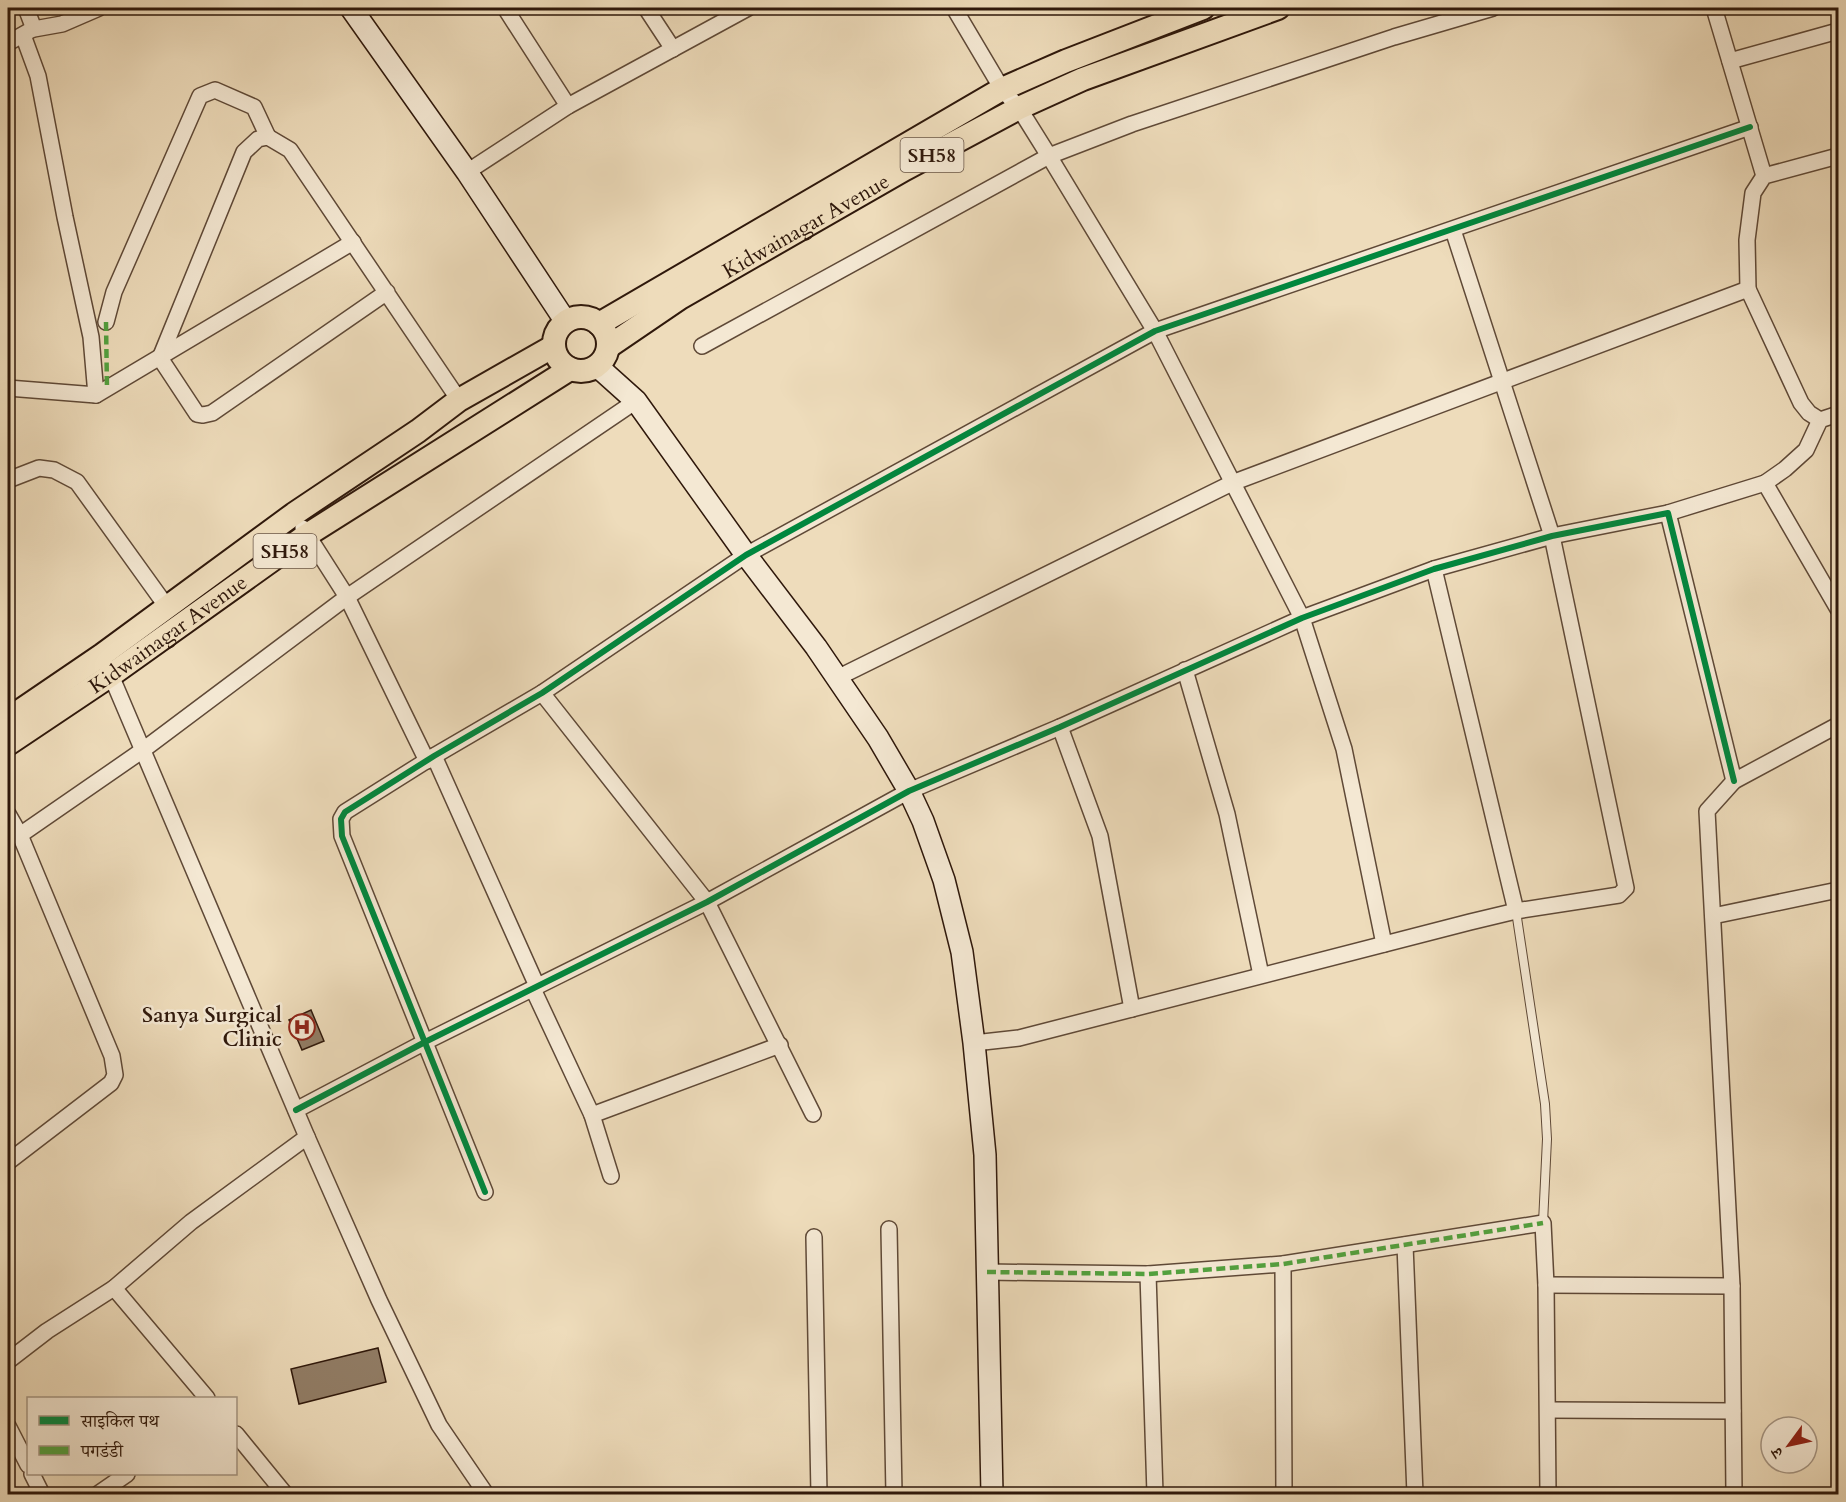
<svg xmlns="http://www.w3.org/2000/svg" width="1846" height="1502" font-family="Cardo,'Noto Serif Devanagari',serif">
<rect width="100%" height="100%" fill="#eedcbb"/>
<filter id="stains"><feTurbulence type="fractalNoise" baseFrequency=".00333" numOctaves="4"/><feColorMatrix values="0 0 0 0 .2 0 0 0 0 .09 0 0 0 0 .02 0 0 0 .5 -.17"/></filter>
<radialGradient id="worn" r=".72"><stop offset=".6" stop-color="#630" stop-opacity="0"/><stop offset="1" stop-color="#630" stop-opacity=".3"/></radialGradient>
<g fill="#927e67" stroke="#2f180b" stroke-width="1.5">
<polygon points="311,1010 324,1041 302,1050 289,1020"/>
<polygon points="378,1348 386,1382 299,1404 291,1369"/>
</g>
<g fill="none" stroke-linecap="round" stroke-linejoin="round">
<g stroke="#5f4937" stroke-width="10">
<polyline id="lane" points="1516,911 1545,1104 1547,1139 1543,1223"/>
</g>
<g stroke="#5f4937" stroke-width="18">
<g id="street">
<polyline points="26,8 34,29 62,24 99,8"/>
<polyline points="505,8 568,106"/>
<polyline points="646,8 673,49"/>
<polyline points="954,8 1002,89 1019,108 1049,156 1155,331 1302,618 1344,749 1384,944"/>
<polyline points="1714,8 1764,176"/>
<polyline points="23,35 38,76 65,217 91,337 96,395"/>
<polyline points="8,43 31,30"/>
<polyline points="1730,61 1838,31"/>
<polyline points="467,172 568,106 748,8"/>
<polyline points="387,292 212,413 203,415 197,414 160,358 244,152 258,139 268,137 290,150 459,400"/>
<polyline points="106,322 114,292 200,96 215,90 254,107 268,137"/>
<polyline points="702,346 1049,156 1132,124 1394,37 1493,8"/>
<polyline points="8,388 96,395 353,242"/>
<polyline points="1820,420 1809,413 1801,403 1748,289 1747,240 1753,193 1764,176 1838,156"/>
<polyline points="8,480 39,468 54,470 77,482 167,607"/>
<polyline points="1765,483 1785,469 1806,450 1820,420 1838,414"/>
<polyline points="1668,513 1765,483 1838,609"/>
<polyline points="303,528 347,597 427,761"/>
<polyline points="1434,569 1516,911"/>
<polyline points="107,666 307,1137 379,1300 439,1425 486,1494"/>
<polyline points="1185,670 1227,814 1261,975"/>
<polyline points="837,678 1232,483 1748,289"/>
<polyline points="542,693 707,902 813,1114"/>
<polyline points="1060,727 1100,836 1132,1009"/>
<polyline points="434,756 537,986"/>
<polyline points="8,814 20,835 112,1056 115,1075 111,1083 8,1162"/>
<polyline points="20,835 143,750 347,597 636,401"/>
<polyline points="1713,916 1838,890"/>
<polyline points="533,989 592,1115 611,1176"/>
<polyline points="974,1043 1019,1038 1470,922 1516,911 1619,895 1626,888 1552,536 1453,230"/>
<polyline points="296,1110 425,1042 707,902 909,791 1060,727 1302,618 1434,569 1552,536 1668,513 1734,781"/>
<polyline points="592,1115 780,1045"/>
<polyline points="485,1192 342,836 341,819 345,812 434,756 542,693 746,555 1155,331 1750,127"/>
<polyline points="889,1229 894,1494"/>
<polyline points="814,1237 819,1494"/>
<polyline points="1405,1245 1415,1494"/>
<polyline points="1283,1264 1284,1494"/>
<polyline points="987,1272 1148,1274 1283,1264 1543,1223 1546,1285 1548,1494"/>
<polyline points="1148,1274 1155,1494"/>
<polyline points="1546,1285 1732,1286"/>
<polyline points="114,1288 207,1398"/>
<polyline points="8,1361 47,1331 114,1288 191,1222 307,1137"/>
<polyline points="1548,1410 1733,1411"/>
<polyline points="8,1426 28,1465"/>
<polyline points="236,1434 285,1494"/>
<polyline points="32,1474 42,1494"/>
<polyline points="98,1494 127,1474"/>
<polyline points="1734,1494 1732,1286 1707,811 1734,781 1838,725"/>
</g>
</g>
<g stroke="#2f180b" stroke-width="24">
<g id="secondary">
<polyline points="351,8 467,172 566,322"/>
<polyline points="597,366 636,401 746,555 816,647 878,738 909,791 923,821 944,880 962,952 974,1043 985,1155 992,1494"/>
</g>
</g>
<g stroke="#2f180b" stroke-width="26">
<g id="primary">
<circle cx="581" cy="344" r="27"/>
<polyline points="599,324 1002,89 1066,61 1203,8"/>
<path id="s1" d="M608,347L680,298L905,169L1019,108L1083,79L1278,8"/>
<polyline points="8,719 102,655 294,514 418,431 459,400 554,346"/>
<path id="s2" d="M8,744L111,675L307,535L570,369"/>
</g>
</g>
<use href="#lane" stroke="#f4e8d3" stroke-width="8"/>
<use href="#street" stroke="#f4e8d3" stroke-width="15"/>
<use href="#secondary" stroke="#f4e8d3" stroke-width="21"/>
<use href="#primary" stroke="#eedcbb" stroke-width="22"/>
<g stroke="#52a13e" stroke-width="4.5" stroke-dasharray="9 4.5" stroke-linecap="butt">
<polyline points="106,322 107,389"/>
<polyline points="987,1272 1148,1274 1283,1264 1543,1223"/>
</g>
<g stroke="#f4e8d3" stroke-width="10">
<g id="cycleway">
<polyline points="296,1110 425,1042 707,902 909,791 1060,727 1302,618 1434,569 1552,536 1668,513 1734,781"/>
<polyline points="485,1192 342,836 341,819 345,812 434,756 542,693 746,555 1155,331 1750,127"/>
</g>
</g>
<use href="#cycleway" stroke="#00873e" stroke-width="6"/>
</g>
<defs>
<g id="hospital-ring" transform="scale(1.35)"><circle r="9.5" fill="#f4e8d3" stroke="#8f2418" stroke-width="1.5"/><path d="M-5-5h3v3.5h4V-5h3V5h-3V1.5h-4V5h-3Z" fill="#8f2418"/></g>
</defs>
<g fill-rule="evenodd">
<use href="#hospital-ring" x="302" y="1027"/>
</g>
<g text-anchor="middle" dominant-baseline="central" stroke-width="5" stroke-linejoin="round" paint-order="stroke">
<g fill="#f4e8d3" stroke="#6a5647" stroke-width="1.5">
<rect x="900.5" y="138" width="63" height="34" rx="4.5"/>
<rect x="253.5" y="534" width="63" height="34" rx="4.5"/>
</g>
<g font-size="20" font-weight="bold" fill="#2f180b">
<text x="932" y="155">SH58</text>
<text x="285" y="551">SH58</text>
</g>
<g font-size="21" fill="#2f180b" stroke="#f4e8d3">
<text stroke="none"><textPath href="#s1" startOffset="232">Kidwainagar Avenue</textPath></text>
<text stroke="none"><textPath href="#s2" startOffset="194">Kidwainagar Avenue</textPath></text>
</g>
<g font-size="21" font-weight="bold" fill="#2f180b" stroke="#f4e8d3" text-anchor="end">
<text x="282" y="1015">Sanya Surgical<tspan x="282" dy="24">Clinic</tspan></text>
</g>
</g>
<rect width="1846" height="1502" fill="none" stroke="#eedcbb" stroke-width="30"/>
<rect x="9" y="9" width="1828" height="1484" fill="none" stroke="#2f180b" stroke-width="3"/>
<rect x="15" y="15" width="1816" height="1472" fill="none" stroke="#2f180b" stroke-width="1.5"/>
<rect x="27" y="1397" width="210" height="78" fill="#f4e8d3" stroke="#a59583" stroke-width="1.5"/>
<rect x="39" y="1416" width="30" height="9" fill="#00873e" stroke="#a59583" stroke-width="1.5"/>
<text x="81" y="1427" font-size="18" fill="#2f180b">साइकिल पथ</text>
<rect x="39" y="1446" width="30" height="9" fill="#52a13e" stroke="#a59583" stroke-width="1.5"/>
<text x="81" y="1457" font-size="18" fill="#2f180b">पगडंडी</text>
<g transform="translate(1789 1445) rotate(237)"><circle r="28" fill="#f4e8d3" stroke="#a59583" stroke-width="1.5"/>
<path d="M0-4.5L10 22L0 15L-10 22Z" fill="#8f2418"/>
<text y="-9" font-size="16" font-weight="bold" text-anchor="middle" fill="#2f180b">उ</text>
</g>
<rect width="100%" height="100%" filter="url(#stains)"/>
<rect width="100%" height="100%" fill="url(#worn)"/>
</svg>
